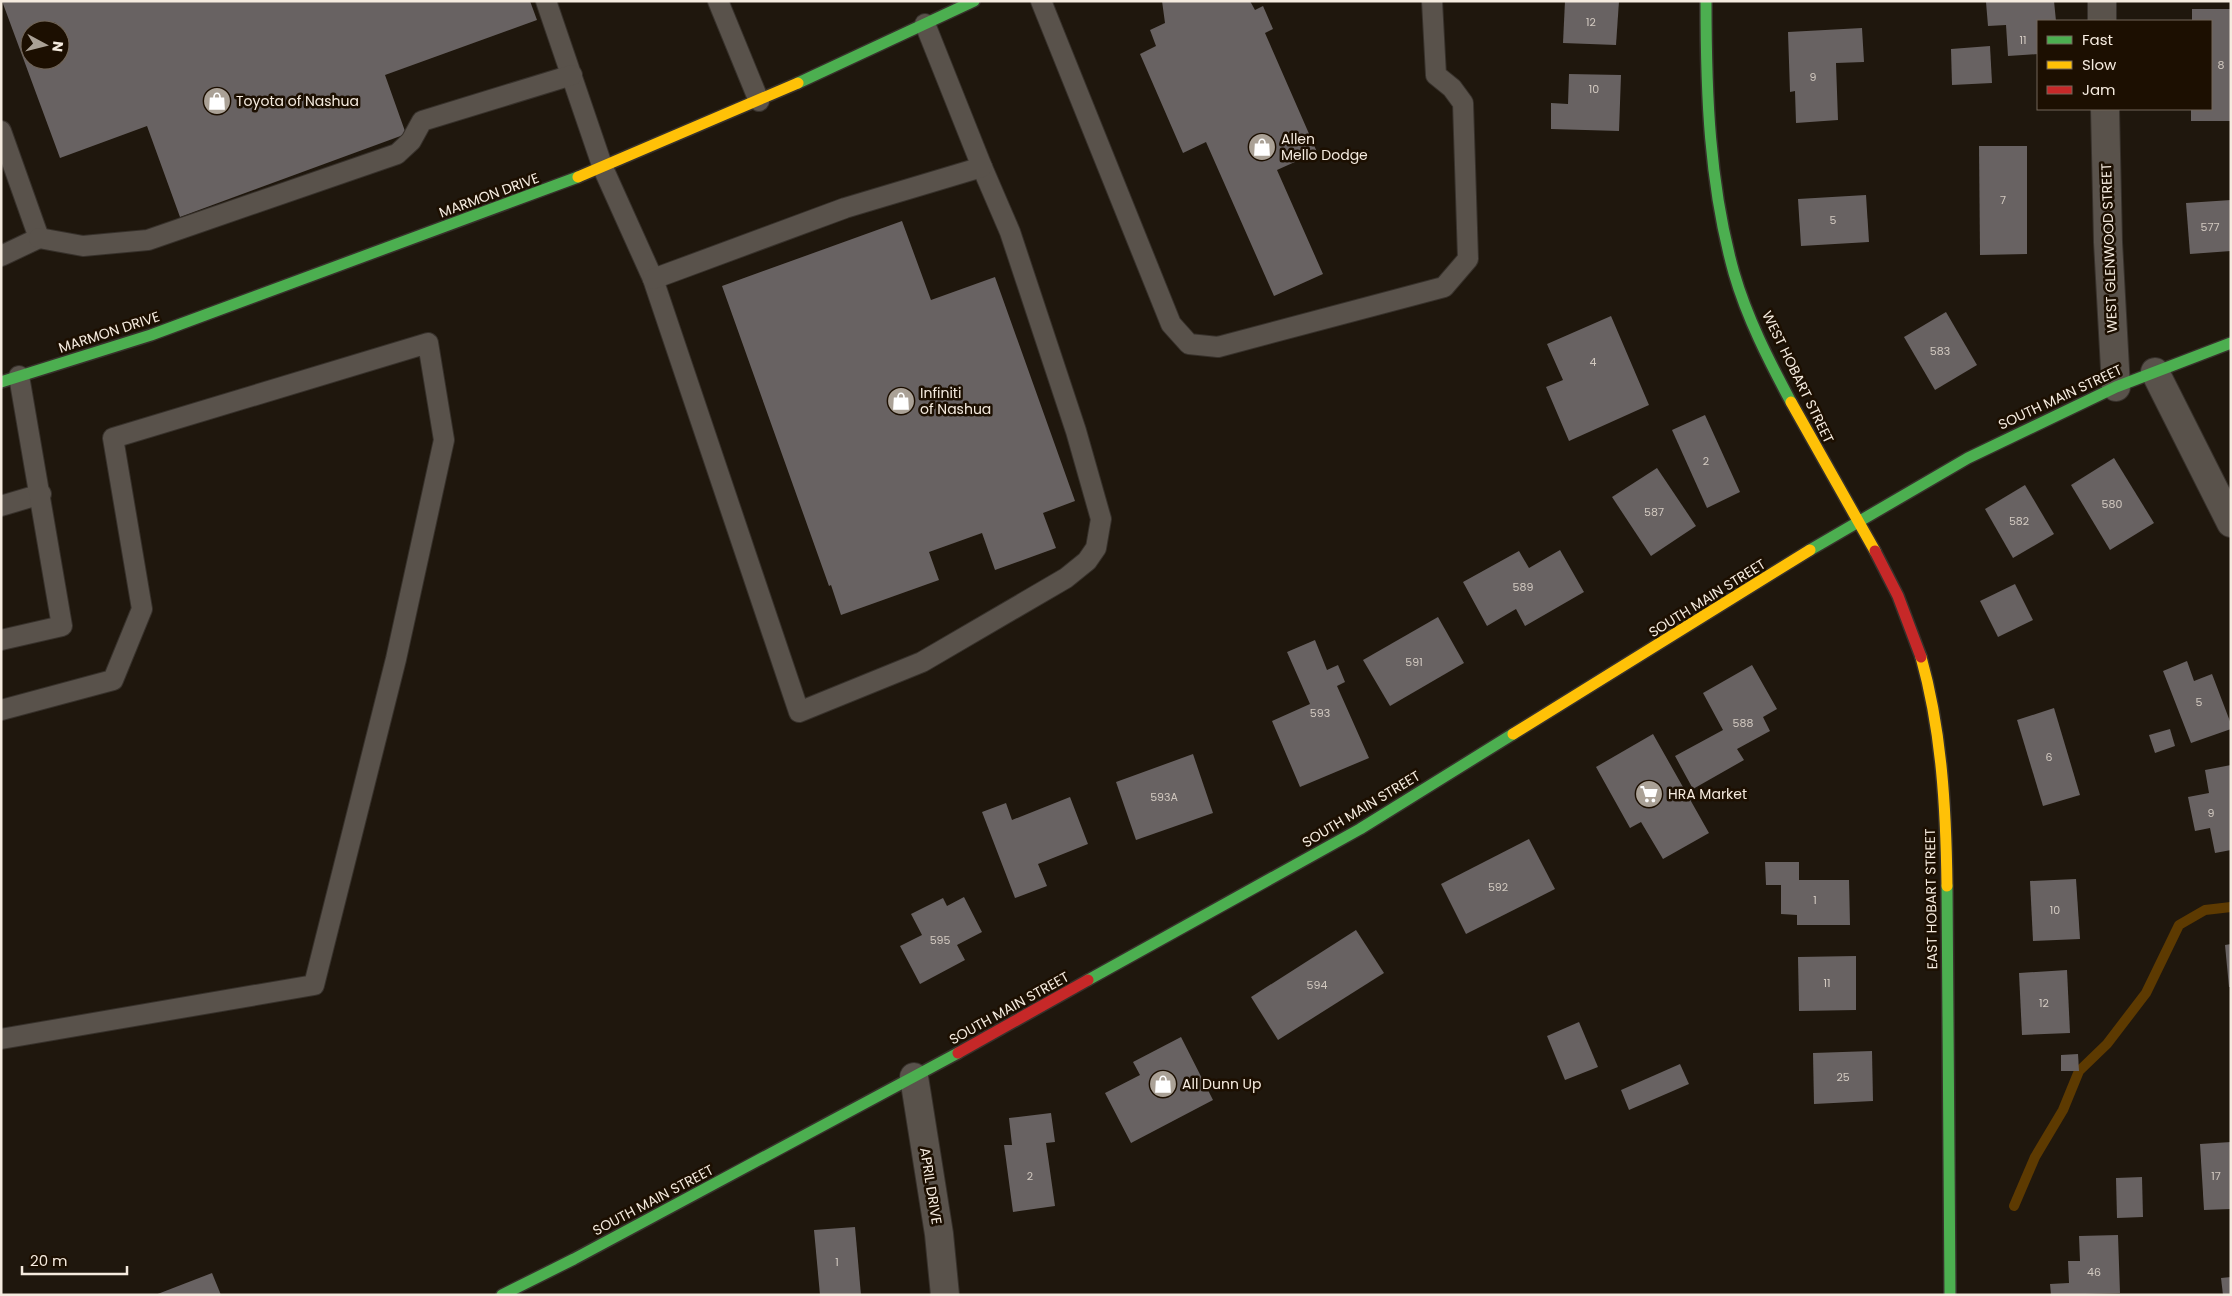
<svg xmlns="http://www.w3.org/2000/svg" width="2232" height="1296" font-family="Poppins,sans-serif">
<rect width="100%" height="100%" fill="#1f170d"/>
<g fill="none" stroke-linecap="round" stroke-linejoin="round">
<polyline stroke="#5d3a01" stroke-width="10" points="2014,1206 2035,1157 2063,1110 2079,1071 2107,1044 2146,993 2179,925 2205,910 2231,907"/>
</g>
<g fill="#686262" fill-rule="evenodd">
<path d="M2,1H530L537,20L385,75L406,134L180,217L147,126L60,158ZM30,30H60V60H30Z"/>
<polygon points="1162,1 1250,1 1255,10 1263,6 1273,29 1265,33 1317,152 1277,170 1323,274 1274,296 1206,142 1183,153 1140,54 1156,46 1150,30 1165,23"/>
<polygon points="1565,1 1619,1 1616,45 1563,43"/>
<polygon points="2054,1 2056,21 2038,21 2038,54 2008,56 2006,25 1988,26 1986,2"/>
<polygon points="2192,9 2231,9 2231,121 2191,121 2191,109 2211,109 2211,21 2192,21"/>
<polygon points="1862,28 1864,62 1836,63 1838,120 1796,123 1795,91 1790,92 1788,32"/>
<polygon points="1990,46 1992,83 1952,85 1951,49"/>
<polygon points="1569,74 1621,75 1619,131 1551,129 1551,103 1568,104"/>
<polygon points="1979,146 2027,146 2027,254 1980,255"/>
<polygon points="1866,195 1869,242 1801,246 1798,199"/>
<polygon points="2231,200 2231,251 2190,254 2186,203"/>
<polygon points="902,221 931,300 995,277 1075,501 1043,513 1056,548 995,570 982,533 929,552 939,580 841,615 831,585 829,586 722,286"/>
<polygon points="1946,312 1977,365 1935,390 1904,337"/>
<polygon points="1611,316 1649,405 1569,441 1546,387 1563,380 1547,344"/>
<polygon points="1705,415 1740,492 1707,508 1672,430"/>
<polygon points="2114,458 2154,523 2110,550 2071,485"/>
<polygon points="1657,468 1696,526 1651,556 1612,497"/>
<polygon points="2025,485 2054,534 2013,558 1985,509"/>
<polygon points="1560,550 1584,592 1525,626 1516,609 1487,626 1463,582 1519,551 1529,568"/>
<polygon points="2015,584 2033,620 1998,637 1980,601"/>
<polygon points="1438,617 1464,663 1390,706 1363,660"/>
<polygon points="1315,640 1327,670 1338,665 1345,682 1337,686 1369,758 1300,787 1272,721 1310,704 1287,652"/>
<polygon points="2187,661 2194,681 2212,674 2231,724 2231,729 2191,743 2163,671"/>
<polygon points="1752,665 1777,709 1763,717 1770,731 1737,749 1744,760 1693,789 1675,756 1723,730 1703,693"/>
<polygon points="2054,708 2080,795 2043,806 2017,720"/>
<polygon points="2170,729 2175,746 2155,753 2149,735"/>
<polygon points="1653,734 1709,833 1663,859 1641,822 1630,828 1596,767"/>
<polygon points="1193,754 1213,813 1136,840 1116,782"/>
<polygon points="2231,765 2231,850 2215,853 2210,828 2195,831 2188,797 2209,793 2205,770"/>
<polygon points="1070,797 1088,844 1038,864 1047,886 1015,898 982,812 1006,803 1012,820"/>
<polygon points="1529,839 1555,889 1466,934 1441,884"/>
<polygon points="1765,862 1799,862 1799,880 1849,880 1850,925 1797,925 1797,915 1781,914 1781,885 1766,885"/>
<polygon points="2076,879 2080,939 2033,941 2030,881"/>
<polygon points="964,897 982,932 957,945 965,960 920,984 900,946 922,935 911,914 943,898 947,906"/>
<polygon points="1356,930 1384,973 1278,1040 1251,997"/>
<polygon points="2231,944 2231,987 2229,987 2225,945"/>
<polygon points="1856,956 1856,1010 1799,1011 1798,957"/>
<polygon points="2067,970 2070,1033 2022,1035 2019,973"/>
<polygon points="1579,1022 1598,1067 1565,1080 1547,1036"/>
<polygon points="1181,1037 1213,1100 1131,1143 1105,1093 1140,1075 1133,1062"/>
<polygon points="1872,1051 1873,1101 1814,1104 1813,1053"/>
<polygon points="2078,1054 2079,1071 2061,1071 2061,1055"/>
<polygon points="1680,1064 1689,1084 1629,1110 1621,1090"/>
<polygon points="1051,1113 1055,1142 1046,1143 1055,1206 1013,1212 1004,1145 1012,1145 1009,1118"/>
<polygon points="2231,1142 2231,1209 2204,1210 2200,1144"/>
<polygon points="2142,1177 2143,1217 2117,1218 2116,1178"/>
<polygon points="855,1227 861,1295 820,1295 814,1230"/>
<polygon points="2118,1235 2120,1293 2051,1295 2050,1284 2069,1283 2068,1261 2080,1261 2079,1236"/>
<polygon points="212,1273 221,1295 155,1295"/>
<polygon points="2231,1277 2231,1295 2223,1295 2221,1278"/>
</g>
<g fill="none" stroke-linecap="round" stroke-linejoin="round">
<g stroke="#37312b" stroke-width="22">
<g id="lane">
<polyline points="546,1 603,168 653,279 799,712 922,662 1066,578 1087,561 1096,548 1101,519 1076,431 1010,232 982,167"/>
<polyline points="718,1 759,101"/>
<polyline points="1041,1 1171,324 1189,344 1218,347 1444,287 1468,259 1463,103 1452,88 1436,75 1432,1"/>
<polyline points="1,131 39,238 1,256"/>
<polyline points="39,238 83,246 148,240 397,154 411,141 422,121 572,75"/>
<polyline points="653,279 845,208 982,167 925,24"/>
<polyline points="1,506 41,494"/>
<polyline points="1,640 62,626 19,376"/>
<polyline points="1,710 113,680 142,609 113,438 428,343 444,440 396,659 314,985 1,1039"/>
</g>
</g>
<g stroke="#37312b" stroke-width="30">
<g id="street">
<polyline points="2102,1 2102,21"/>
<polyline points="2105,109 2108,242 2116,387"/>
<polyline points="2155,372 2231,523"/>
<polyline points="914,1077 939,1234 945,1295"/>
</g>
</g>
<g stroke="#37312b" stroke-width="14">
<g id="fast">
<path d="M1706,1C1706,93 1709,184 1734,273C1747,318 1769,361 1791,402"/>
<polyline points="798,83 974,1"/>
<polyline points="1,382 151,335 578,177"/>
<polyline points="1810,550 1968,458 2116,387 2231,343"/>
<polyline points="1947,886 1950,1295"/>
<polyline points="1088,980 1360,829 1513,734"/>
<polyline points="502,1295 574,1259 958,1053"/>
</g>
</g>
<g stroke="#37312b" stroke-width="14">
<g id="slow">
<polyline points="578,177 798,83"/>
<polyline points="1791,402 1875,551"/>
<path d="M1921,657C1942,732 1946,809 1947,886"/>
<polyline points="1513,734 1810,550"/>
</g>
</g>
<g stroke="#37312b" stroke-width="14">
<g id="jam">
<polyline points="1875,551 1898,596 1921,657"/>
<polyline points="958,1053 1088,980"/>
</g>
</g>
<use href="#lane" stroke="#59524b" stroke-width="20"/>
<use href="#street" stroke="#59524b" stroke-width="28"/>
<use href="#fast" stroke="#4caf50" stroke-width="11"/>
<use href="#slow" stroke="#ffc107" stroke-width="11"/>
<use href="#jam" stroke="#c62828" stroke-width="11"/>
</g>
<defs>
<g id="shop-disc" transform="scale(1.4375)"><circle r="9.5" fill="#aaa196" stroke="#1c0f01"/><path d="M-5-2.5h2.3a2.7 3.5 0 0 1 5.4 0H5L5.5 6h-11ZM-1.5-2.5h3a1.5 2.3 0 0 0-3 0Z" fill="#fff"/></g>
<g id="supermarket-disc" transform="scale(1.4375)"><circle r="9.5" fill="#aaa196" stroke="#1c0f01"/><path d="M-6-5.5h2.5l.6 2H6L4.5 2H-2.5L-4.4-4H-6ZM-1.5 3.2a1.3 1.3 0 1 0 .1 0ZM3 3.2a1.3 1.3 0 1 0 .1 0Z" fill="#fff"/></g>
</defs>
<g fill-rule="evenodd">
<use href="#shop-disc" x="217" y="101"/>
<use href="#shop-disc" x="1262" y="147"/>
<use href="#shop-disc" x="901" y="401"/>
<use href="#supermarket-disc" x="1649" y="794"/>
<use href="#shop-disc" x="1163" y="1084"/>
</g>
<g text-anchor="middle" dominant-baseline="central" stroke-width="5" stroke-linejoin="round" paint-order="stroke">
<g font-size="11" fill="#d2c9c0">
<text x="1591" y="22">12</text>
<text x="2023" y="40">11</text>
<text x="2221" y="65">8</text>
<text x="1813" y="77">9</text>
<text x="1594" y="89">10</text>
<text x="2003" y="200">7</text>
<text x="1833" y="220">5</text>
<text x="2210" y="227">577</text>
<text x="1940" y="351">583</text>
<text x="1593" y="362">4</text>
<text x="1706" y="461">2</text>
<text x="2112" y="504">580</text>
<text x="1654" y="512">587</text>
<text x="2019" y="521">582</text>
<text x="1523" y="587">589</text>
<text x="1414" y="662">591</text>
<text x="2199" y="702">5</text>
<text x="1320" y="713">593</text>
<text x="1743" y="723">588</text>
<text x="2049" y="757">6</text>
<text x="1164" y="797">593A</text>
<text x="2211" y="813">9</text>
<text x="1498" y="887">592</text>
<text x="1815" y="900">1</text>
<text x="2055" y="910">10</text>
<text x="940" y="940">595</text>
<text x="1827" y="983">11</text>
<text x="1317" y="985">594</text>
<text x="2044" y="1003">12</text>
<text x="1843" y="1077">25</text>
<text x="1030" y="1176">2</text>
<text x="2216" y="1176">17</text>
<text x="837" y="1262">1</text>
<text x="2094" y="1272">46</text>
</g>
<g font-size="14" fill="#f5ebdf" stroke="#1c0f01" text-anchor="start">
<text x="236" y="101">Toyota of Nashua</text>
<text x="1281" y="139">Allen<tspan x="1281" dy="16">Mello Dodge</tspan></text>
<text x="920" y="393">Infiniti<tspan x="920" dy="16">of Nashua</tspan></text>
<text x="1668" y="794">HRA Market</text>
<text x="1182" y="1084">All Dunn Up</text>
</g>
<g font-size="14" fill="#f5ebdf" stroke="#1c0f01">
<text transform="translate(489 195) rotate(-20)">MARMON DRIVE</text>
<text transform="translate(2109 248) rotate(-92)">WEST GLENWOOD STREET</text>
<text transform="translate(109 332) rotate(-18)">MARMON DRIVE</text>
<text transform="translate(1798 377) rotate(64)">WEST HOBART STREET</text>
<text transform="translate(2060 397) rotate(-25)">SOUTH MAIN STREET</text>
<text transform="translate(1707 598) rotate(-32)">SOUTH MAIN STREET</text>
<text transform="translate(1361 809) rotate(-31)">SOUTH MAIN STREET</text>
<text transform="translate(1931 899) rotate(-91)">EAST HOBART STREET</text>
<text transform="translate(1009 1008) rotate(-29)">SOUTH MAIN STREET</text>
<text transform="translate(931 1186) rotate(81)">APRIL DRIVE</text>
<text transform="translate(653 1200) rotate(-28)">SOUTH MAIN STREET</text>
</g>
</g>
<rect width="2232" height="1296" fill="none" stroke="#f5ebdf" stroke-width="5"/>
<rect x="2037" y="20" width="175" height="90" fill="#1c0f01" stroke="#73675a"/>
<rect x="2047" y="36" width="25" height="8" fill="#4caf50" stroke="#73675a"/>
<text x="2082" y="45" font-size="15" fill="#f5ebdf">Fast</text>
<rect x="2047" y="61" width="25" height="8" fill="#ffc107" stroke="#73675a"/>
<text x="2082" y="70" font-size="15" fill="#f5ebdf">Slow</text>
<rect x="2047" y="86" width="25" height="8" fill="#c62828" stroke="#73675a"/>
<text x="2082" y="95" font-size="15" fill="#f5ebdf">Jam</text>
<g transform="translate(45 45) rotate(97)"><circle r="24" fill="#1c0f01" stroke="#73675a"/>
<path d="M0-4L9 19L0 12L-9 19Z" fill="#aaa196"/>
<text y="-8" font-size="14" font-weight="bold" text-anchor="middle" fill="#f5ebdf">N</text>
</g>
<path d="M22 1266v8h105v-8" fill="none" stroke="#f5ebdf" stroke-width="2.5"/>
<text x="30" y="1266" font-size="15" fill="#f5ebdf" stroke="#1c0f01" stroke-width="4" paint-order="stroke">20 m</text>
</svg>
